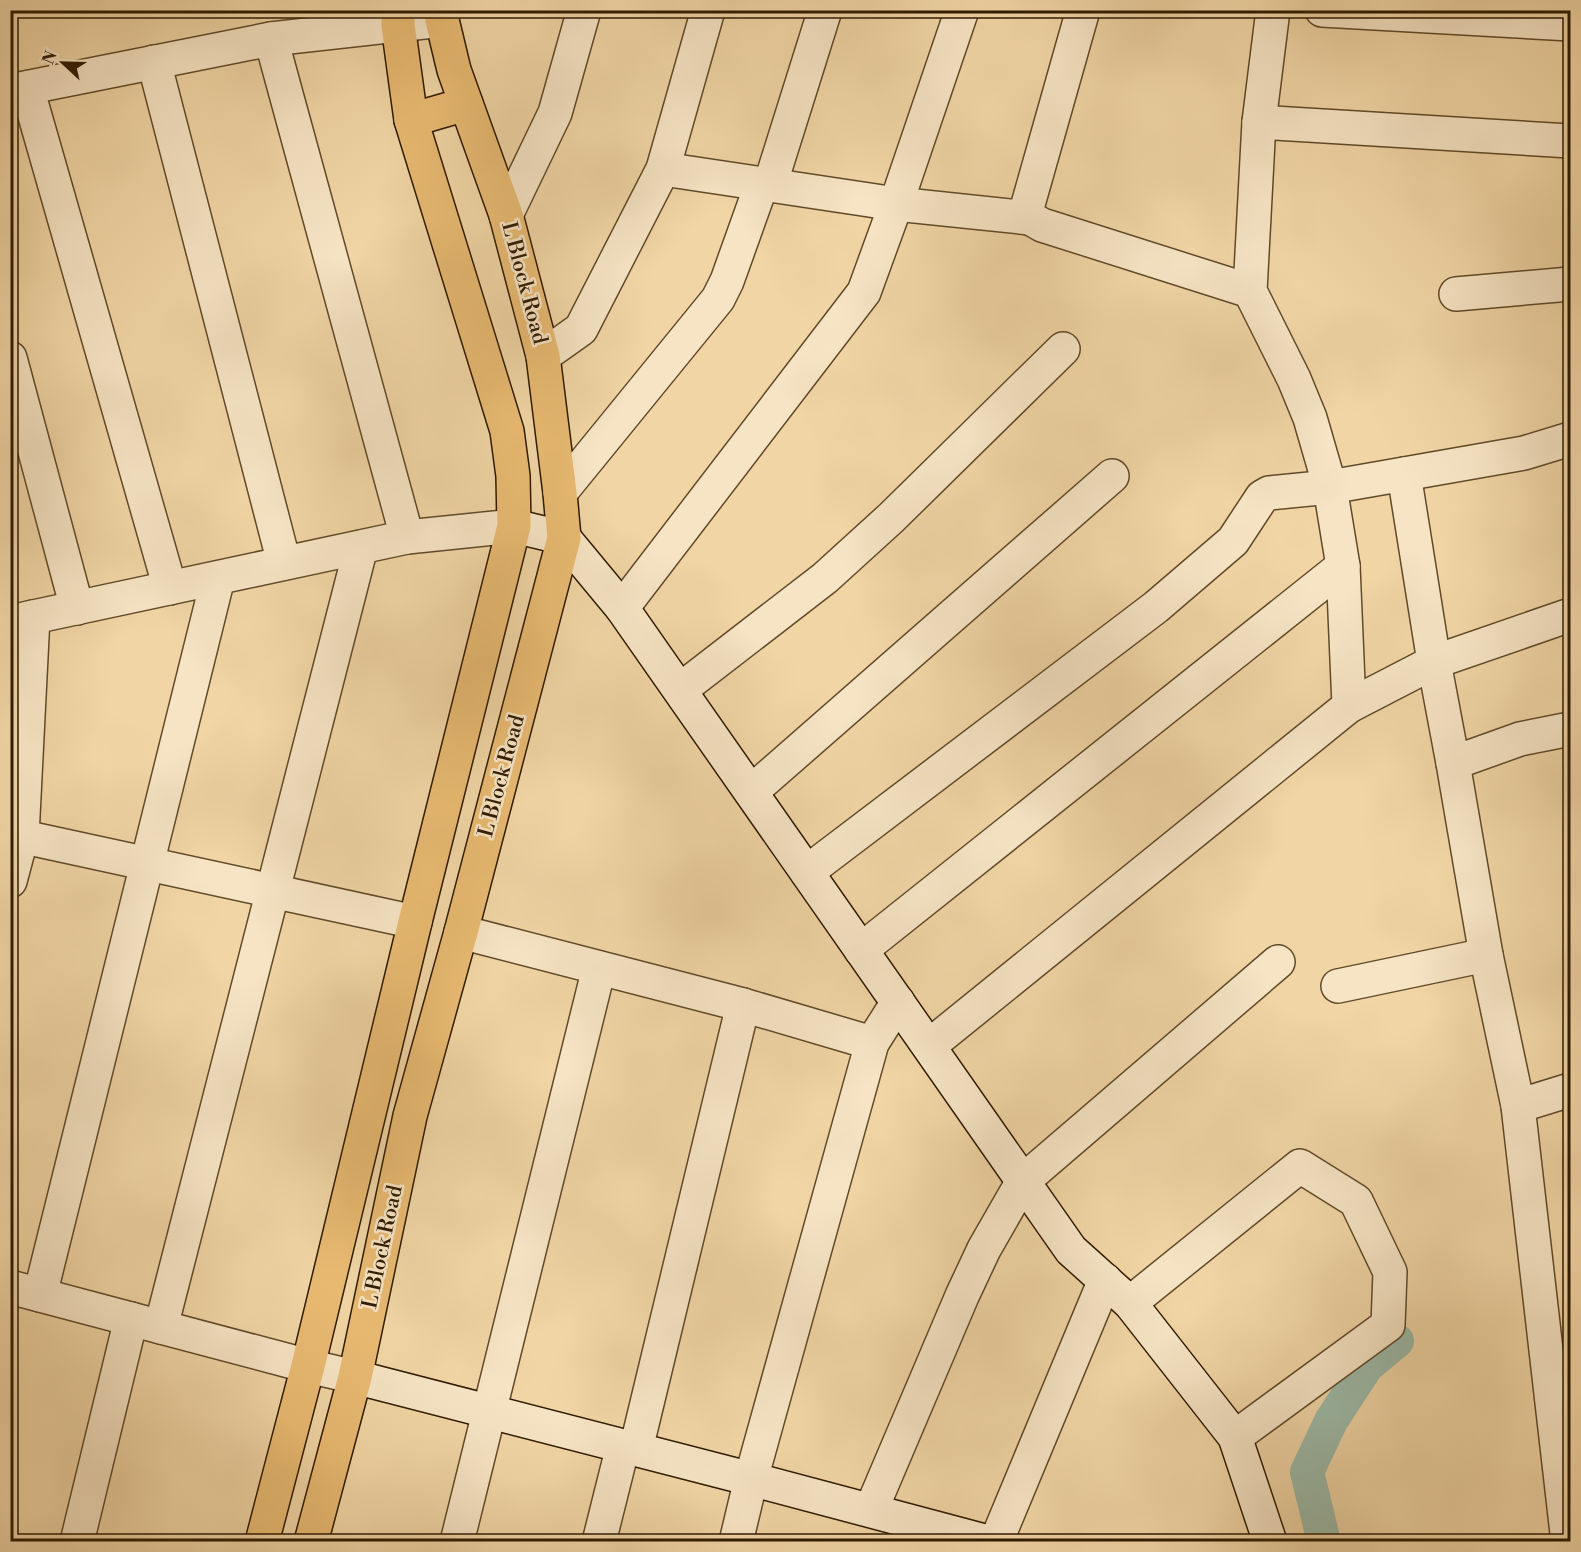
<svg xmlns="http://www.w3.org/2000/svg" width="1581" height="1552" font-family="'Libre Bodoni',serif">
<rect width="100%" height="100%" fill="#f1d5a5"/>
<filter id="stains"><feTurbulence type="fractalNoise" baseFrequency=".00333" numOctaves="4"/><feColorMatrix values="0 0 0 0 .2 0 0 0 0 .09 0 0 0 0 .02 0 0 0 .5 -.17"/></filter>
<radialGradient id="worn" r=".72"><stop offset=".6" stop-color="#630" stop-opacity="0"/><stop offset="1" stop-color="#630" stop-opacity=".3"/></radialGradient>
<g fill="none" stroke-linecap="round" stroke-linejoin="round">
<polyline stroke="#9bb9a7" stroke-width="34" points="1324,1542 1307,1472 1331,1421 1367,1366 1397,1341"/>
<g stroke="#604a29" stroke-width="36">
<g id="street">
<polyline points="1083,10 1027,208 1030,218 1042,225 1250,291"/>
<polyline points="1273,10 1259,122 1250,291 1294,379 1310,418 1330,487 1343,566 1349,706"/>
<polyline points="1322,10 1570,24"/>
<polyline points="271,39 407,537"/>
<polyline points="154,62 284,563"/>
<polyline points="27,88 170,588"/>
<polyline points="10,91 271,39 442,20"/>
<polyline points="1259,122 1570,141"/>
<polyline points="663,169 896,204 1030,218"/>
<polyline points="770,185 825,10"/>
<polyline points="506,215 555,113 584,10"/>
<polyline points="1456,294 1570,284"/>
<polyline points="543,356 581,329 663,169 708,10"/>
<polyline points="10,358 77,608"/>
<polyline points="560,493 718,299 727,281 762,183"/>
<polyline points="622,608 864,292 896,204 962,10"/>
<polyline points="10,622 407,537 514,526"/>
<polyline points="680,690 825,578 891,518 1063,349"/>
<polyline points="1453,763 1520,739 1570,729"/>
<polyline points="751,792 1112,476"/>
<polyline points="10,834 415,922"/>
<polyline points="807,872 1156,607 1233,541 1262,497 1269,493 1330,487 1524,453 1570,439"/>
<polyline points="10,881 22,836 33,617"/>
<polyline points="461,932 743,1005 636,1449"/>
<polyline points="861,950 1343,566"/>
<polyline points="1338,986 1486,955"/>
<polyline points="743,1005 872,1043"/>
<polyline points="929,1046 1349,706 1434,662 1404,474"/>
<polyline points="1518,1106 1570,1090"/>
<polyline points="10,1287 308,1366 355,1377"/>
<polyline points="40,1295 218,578"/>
<polyline points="1130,1303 1300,1166 1356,1201 1390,1272 1388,1325 1235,1437"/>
<polyline points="161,1327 361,547"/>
<polyline points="871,1510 962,1296 984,1249 1023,1181 1278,962"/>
<polyline points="77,1542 131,1319"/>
<polyline points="457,1542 599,968"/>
<polyline points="599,1542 623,1446"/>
<polyline points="736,1542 751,1479 872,1043 898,1002"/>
<polyline points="996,1542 1105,1280"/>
<polyline points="1568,1542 1518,1106 1486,955 1453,763 1434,662 1570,615"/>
</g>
</g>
<g stroke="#2f1b00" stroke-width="36">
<g id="secondary">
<polyline points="514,526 564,538 622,608 1071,1250 1130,1303 1235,1437 1270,1542"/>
<polyline points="355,1377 751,1479 988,1542"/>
</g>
</g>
<g stroke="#2f1b00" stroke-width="36">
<g id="primary">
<polyline points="411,120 466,104"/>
<polyline points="262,1542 308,1366 415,922 514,526 513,476 507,431 411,120 398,25 398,10"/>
<polyline points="311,1542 355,1377 410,1116 461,932 564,538 560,493 543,356 506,215 454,70 442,20 442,10"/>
</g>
</g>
<use href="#street" stroke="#f6e4c4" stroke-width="33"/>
<use href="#secondary" stroke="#f6e4c4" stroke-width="33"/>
<use href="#primary" stroke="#e8ba72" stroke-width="33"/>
</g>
<g text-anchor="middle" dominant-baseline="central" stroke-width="5" stroke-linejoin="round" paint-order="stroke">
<g font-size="21" fill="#2f1b00" stroke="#f6e4c4">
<text transform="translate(524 283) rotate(75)">L Block Road</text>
<text transform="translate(502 776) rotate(-75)">L Block Road</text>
<text transform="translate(383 1247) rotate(-78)">L Block Road</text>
</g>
</g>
<rect width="1581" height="1552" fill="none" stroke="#f1d5a5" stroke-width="36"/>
<rect x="12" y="12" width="1557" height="1528" fill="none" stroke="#2f1b00" stroke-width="3"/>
<rect x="18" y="18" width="1545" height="1516" fill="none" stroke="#2f1b00" stroke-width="1.5"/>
<g transform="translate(63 63) rotate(292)" stroke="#f6e4c4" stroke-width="4.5" paint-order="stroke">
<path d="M0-4.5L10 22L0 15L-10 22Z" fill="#2f1b00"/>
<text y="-9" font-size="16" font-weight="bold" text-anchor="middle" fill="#2f1b00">N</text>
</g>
<rect width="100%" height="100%" filter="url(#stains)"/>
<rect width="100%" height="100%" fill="url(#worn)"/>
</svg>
